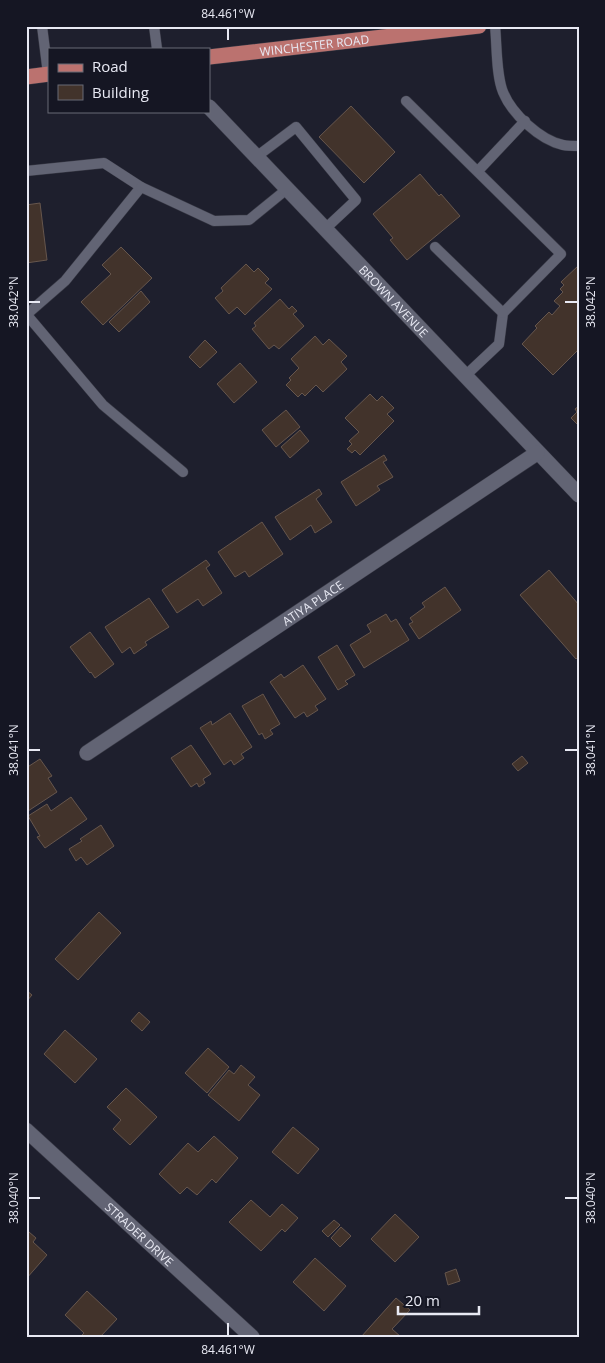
<svg xmlns="http://www.w3.org/2000/svg" width="605" height="1363" font-family="'Open Sans',sans-serif">
<rect width="100%" height="100%" fill="#1e1f2d"/>
<g fill="#42332b" stroke="#66564d">
<polygon points="351,106 395,152 364,183 319,137"/>
<polygon points="420,174 439,196 441,194 460,216 407,260 390,240 393,238 373,214"/>
<polygon points="40,203 47,260 26,263 26,205"/>
<polygon points="121,247 152,278 103,325 81,302 111,274 102,265"/>
<polygon points="246,264 254,272 258,268 269,279 265,283 272,289 245,315 237,307 229,314 215,298 223,291 221,288"/>
<polygon points="579,265 579,349 553,375 522,344 537,328 535,326 549,312 552,315 560,306 554,301 563,292 560,289 564,285 561,282"/>
<polygon points="141,291 150,302 119,332 109,322"/>
<polygon points="280,299 289,309 292,306 297,311 293,314 304,326 279,349 274,345 269,349 252,329 256,326 254,323"/>
<polygon points="315,336 323,345 329,339 347,356 341,362 347,369 323,392 316,385 305,396 302,393 298,397 286,385 291,380 289,378 299,368 291,359"/>
<polygon points="205,340 217,352 200,368 189,357"/>
<polygon points="240,363 257,382 234,403 217,384"/>
<polygon points="370,394 377,401 382,396 394,408 387,414 394,421 360,455 355,450 352,453 347,449 352,444 349,441 359,432 345,418"/>
<polygon points="579,406 579,426 571,418 577,412 575,409"/>
<polygon points="286,410 300,427 276,447 262,430"/>
<polygon points="300,430 309,441 290,458 281,447"/>
<polygon points="384,455 387,460 383,462 393,477 377,486 380,490 356,506 341,482"/>
<polygon points="319,489 322,494 316,499 332,522 315,533 311,525 290,540 275,517"/>
<polygon points="262,522 283,554 249,577 245,571 235,577 218,552"/>
<polygon points="206,560 210,565 206,568 222,593 203,606 198,599 177,613 162,590"/>
<polygon points="549,570 579,605 579,656 576,659 520,595"/>
<polygon points="445,587 461,610 419,639 409,624 413,622 410,618 425,607 422,603"/>
<polygon points="149,598 169,627 145,642 147,645 134,654 130,647 122,653 105,627"/>
<polygon points="386,614 391,622 396,619 409,640 364,668 350,645 371,632 367,625"/>
<polygon points="90,632 114,664 95,678 91,672 90,673 70,647"/>
<polygon points="337,645 355,675 345,681 348,684 338,690 318,657"/>
<polygon points="303,665 326,699 315,706 318,710 307,717 304,712 295,718 270,682 281,674 284,678"/>
<polygon points="263,694 280,724 270,730 273,734 265,739 262,733 259,735 242,706"/>
<polygon points="230,713 252,747 241,754 244,758 234,765 231,760 224,765 200,728 211,721 212,725"/>
<polygon points="191,745 211,774 203,779 205,783 199,787 197,783 191,787 171,758"/>
<polygon points="522,756 528,763 518,771 512,764"/>
<polygon points="40,759 52,776 48,778 57,792 28,811 26,808 26,768"/>
<polygon points="71,797 87,819 45,848 37,837 40,836 28,816 47,804 51,811"/>
<polygon points="101,825 114,846 87,865 81,857 76,861 69,849 82,841 80,839"/>
<polygon points="99,912 121,933 78,980 55,959"/>
<polygon points="26,990 32,995 26,1002"/>
<polygon points="139,1012 150,1022 142,1031 131,1021"/>
<polygon points="65,1030 97,1059 75,1083 44,1054"/>
<polygon points="208,1048 229,1067 207,1093 185,1073"/>
<polygon points="241,1065 255,1077 248,1085 260,1095 239,1121 208,1095 229,1070 234,1074"/>
<polygon points="126,1088 157,1117 130,1145 113,1129 121,1120 107,1107"/>
<polygon points="293,1127 319,1149 298,1174 272,1152"/>
<polygon points="214,1136 238,1158 216,1183 212,1179 197,1195 187,1187 180,1194 159,1174 188,1143 198,1152"/>
<polygon points="251,1200 270,1217 282,1204 298,1218 285,1232 282,1229 261,1251 229,1222"/>
<polygon points="395,1214 419,1237 395,1262 371,1239"/>
<polygon points="334,1220 340,1225 328,1237 322,1231"/>
<polygon points="341,1227 351,1236 340,1247 331,1238"/>
<polygon points="29,1232 36,1238 33,1242 47,1255 26,1279 26,1236"/>
<polygon points="315,1258 346,1286 324,1311 293,1282"/>
<polygon points="456,1269 460,1281 448,1285 445,1273"/>
<polygon points="87,1291 117,1319 100,1337 80,1337 84,1333 65,1315"/>
<polygon points="396,1298 410,1310 392,1329 401,1337 361,1337"/>
</g>
<g fill="none" stroke-linecap="round" stroke-linejoin="round">
<g stroke="#393a46" stroke-width="11">
<g id="service">
<polyline points="42,26 48,74"/>
<polyline points="154,26 157,49"/>
<path d="M495,26C497,45 496,75 503,92C512,114 540,140 563,145C568,146 574,146 579,146"/>
<polyline points="406,101 561,254 503,313 499,344 465,376"/>
<polyline points="256,157 296,127 356,200 325,229"/>
<polyline points="26,171 104,163 141,187 65,281 26,315"/>
<polyline points="478,171 525,121"/>
<polyline points="141,187 214,221 249,220 287,189"/>
<polyline points="435,247 503,313"/>
<polyline points="27,315 103,405 183,472"/>
</g>
</g>
<g stroke="#393a46" stroke-width="16">
<g id="minor">
<path id="s1" d="M209,107L579,495"/>
<path id="s2" d="M87,753L537,453"/>
<path id="s3" d="M26,1130L252,1337"/>
</g>
</g>
<g stroke="#393a46" stroke-width="16">
<g id="primary">
<path id="s4" d="M209,57L479,26"/>
<polyline points="26,77 49,74"/>
</g>
</g>
<use href="#service" stroke="#626474" stroke-width="10"/>
<use href="#minor" stroke="#626474" stroke-width="15"/>
<use href="#primary" stroke="#bb726f" stroke-width="15"/>
</g>
<path fill="none" stroke="#e8e9f3" stroke-width="2" d="M228,28V40M28,302H40M565,302H578M28,750H40M565,750H578M28,1198H40M565,1198H578M228,1323V1336"/>
<g text-anchor="middle" dominant-baseline="central" stroke-width="5" stroke-linejoin="round" paint-order="stroke">
<g font-size="12" fill="#e8e9f3" stroke="#151623">
<text stroke="none"><textPath href="#s4" startOffset="106">WINCHESTER ROAD</textPath></text>
<text stroke="none"><textPath href="#s1" startOffset="268">BROWN AVENUE</textPath></text>
<text stroke="none"><textPath href="#s2" startOffset="271">ATIYA PLACE</textPath></text>
<text stroke="none"><textPath href="#s3" startOffset="154">STRADER DRIVE</textPath></text>
</g>
</g>
<rect width="605" height="1363" fill="none" stroke="#151623" stroke-width="55"/>
<rect x="48" y="48" width="162" height="65" fill="#151623" stroke="#696a76"/>
<rect x="58" y="64" width="25" height="8" fill="#bb726f" stroke="#696a76"/>
<text x="92" y="72" font-size="15" fill="#e8e9f3">Road</text>
<rect x="58" y="85" width="25" height="15" fill="#42332b" stroke="#696a76"/>
<text x="92" y="98" font-size="15" fill="#e8e9f3">Building</text>
<path d="M398 1306v8h81v-8" fill="none" stroke="#e8e9f3" stroke-width="2.5"/>
<text x="405" y="1306" font-size="15" fill="#e8e9f3" stroke="#151623" stroke-width="4" paint-order="stroke">20 m</text>
<rect x="28" y="28" width="550" height="1308" fill="none" stroke="#e8e9f3" stroke-width="2"/>
<g font-size="12" text-anchor="middle" fill="#e8e9f3">
<text x="228" y="18">84.461°W</text>
<text transform="translate(14 302) rotate(-90)" y="4">38.042°N</text>
<text transform="translate(591 302) rotate(-90)" y="4">38.042°N</text>
<text transform="translate(14 750) rotate(-90)" y="4">38.041°N</text>
<text transform="translate(591 750) rotate(-90)" y="4">38.041°N</text>
<text transform="translate(14 1198) rotate(-90)" y="4">38.040°N</text>
<text transform="translate(591 1198) rotate(-90)" y="4">38.040°N</text>
<text x="228" y="1354">84.461°W</text>
</g>
</svg>
